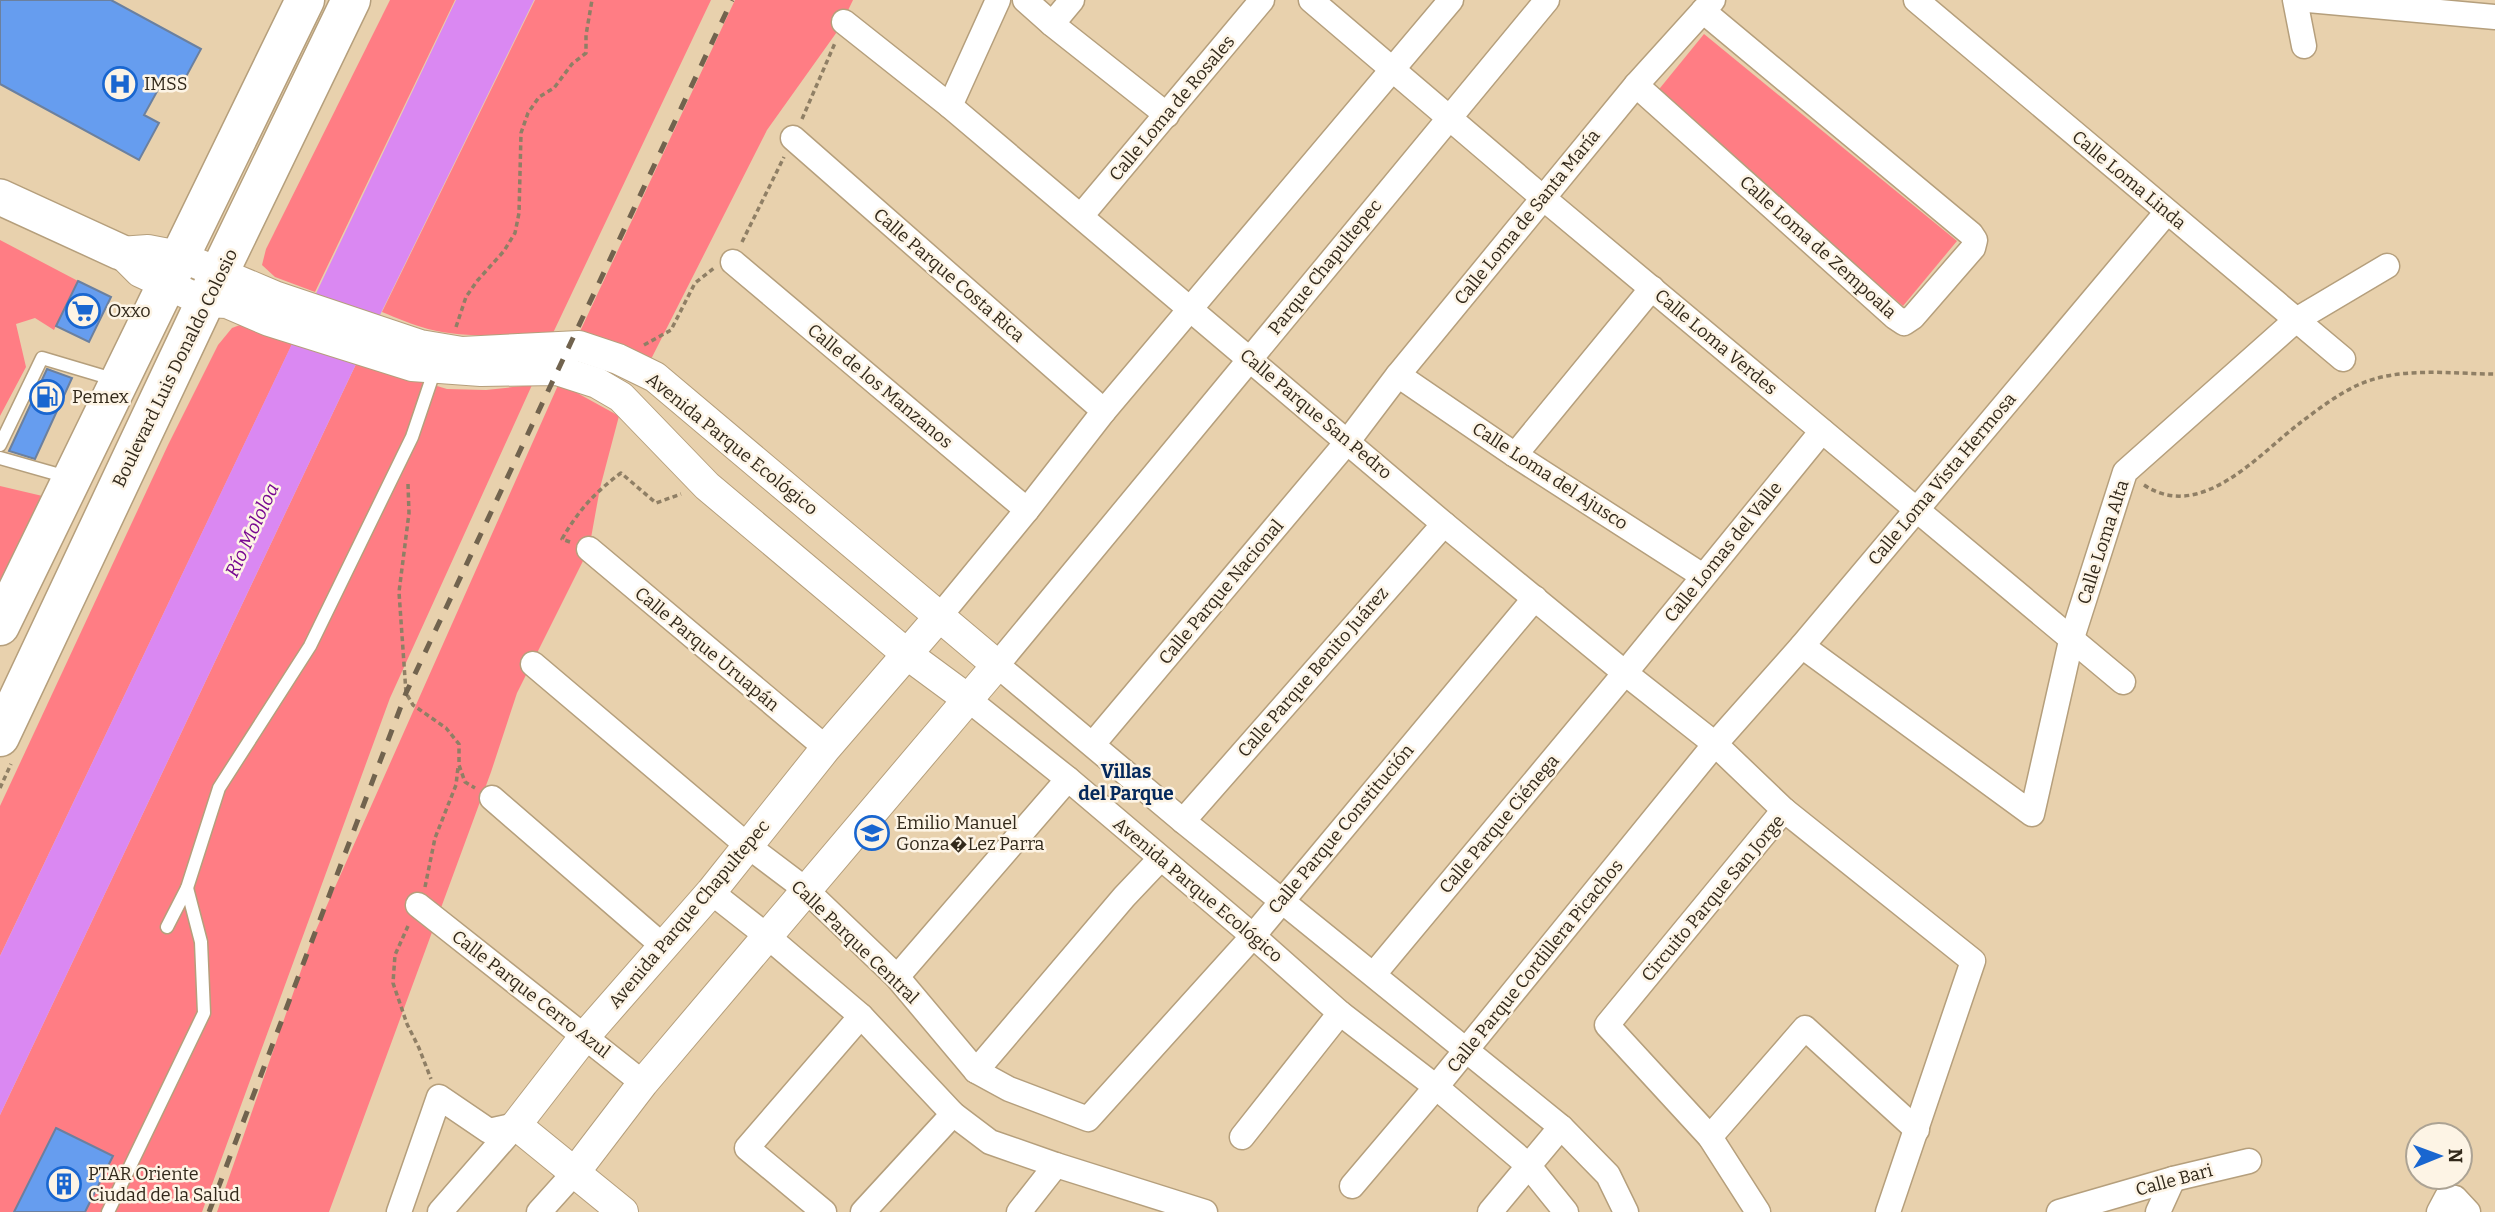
<svg xmlns="http://www.w3.org/2000/svg" width="2495" height="1212" font-family="Bitter,serif">
<rect width="100%" height="100%" fill="#e8d1ad"/>
<g fill="#ff7d84">
<polygon points="390,0 455,0 315,292 275,277 262,265 266,249"/>
<path d="M535,0H711L553,333C512,335 469,339 428,329C413,325 397,318 382,312Z"/>
<polygon points="735,0 853,0 839,29 767,130 643,375 575,342"/>
<polygon points="1704,34 1957,241 1903,306 1656,93"/>
<polygon points="0,240 78,281 54,330 35,318 16,324 26,367 0,416"/>
<polygon points="245,323 296,336 0,956 0,806 168,445 218,345 232,328"/>
<polygon points="357,362 447,389 486,390 532,385 390,698 202,1212 0,1212 0,1115"/>
<polygon points="559,383 619,416 600,488 589,549 517,693 491,772 329,1212 217,1212 312,939"/>
<polygon points="0,486 51,498 0,603"/>
</g>
<polygon fill="#da88f2" points="456,0 534,0 357,362 0,1115 0,956"/>
<g fill="#669def" stroke="#6b809f" stroke-width="2">
<polygon points="0,0 111,0 201,49 181,86 165,77 144,115 159,123 139,160 0,84"/>
<polygon points="78,281 111,297 89,342 56,326"/>
<polygon points="47,369 72,378 35,459 9,451"/>
<polygon points="56,1128 113,1156 85,1212 14,1212"/>
</g>
<g fill="none" stroke-linecap="round" stroke-linejoin="round">
<g stroke="#b59f7c" stroke-width="15">
<g id="service">
<polyline points="0,445 42,358 116,380"/>
<polyline points="0,458 67,477"/>
<polyline points="167,927 187,888 219,788 310,646 412,437 435,369"/>
<polyline points="108,1212 204,1013 201,942 187,888"/>
</g>
</g>
<g stroke="#b59f7c" stroke-width="27">
<g id="minor">
<polyline points="1025,0 1052,24 1167,115"/>
<polyline points="1311,0 1542,197 2123,682"/>
<polyline points="1547,0 997,665 1183,821 1561,1127 1608,1175 1626,1212"/>
<polyline points="1916,0 2343,359"/>
<polyline points="2295,0 2304,46"/>
<polyline points="2308,0 2495,17"/>
<polyline points="844,22 950,106 1444,524 1625,673 1715,744 1784,810"/>
<polyline points="1052,24 1072,0"/>
<polyline points="1636,85 1895,317 1904,323 1913,317 1973,248 1975,240 1971,234 1703,11"/>
<polyline points="950,106 998,0"/>
<polyline points="793,138 1104,411"/>
<polyline points="1081,216 1262,0"/>
<polyline points="733,262 1027,510"/>
<polyline points="1398,375 1515,455 1703,576"/>
<polyline points="1515,455 1652,288"/>
<polyline points="589,549 826,748"/>
<polyline points="939,617 1027,510 1104,411 1451,0"/>
<polyline points="1802,646 2032,814 2071,641 2125,472 2296,320 2387,266"/>
<polyline points="533,664 748,846 805,889 897,977 976,1071 1009,1089 1088,1119 1253,936 1535,598"/>
<polyline points="969,700 1068,779 1253,936 1340,1013 1436,1087 1528,1165 1566,1212"/>
<polyline points="1093,744 1348,441 1398,375 1636,85 1713,0"/>
<polyline points="492,798 663,946"/>
<polyline points="1183,821 1444,524"/>
<polyline points="711,892 767,936 861,1016 953,1114 990,1142 1056,1165 1205,1212"/>
<polyline points="418,905 643,1083"/>
<polyline points="1374,974 1625,673 1822,431"/>
<polyline points="897,977 1068,779"/>
<polyline points="976,1071 1124,897 1160,859"/>
<polyline points="1242,1137 1340,1013"/>
<polyline points="1710,1137 1805,1028 1917,1130"/>
<polyline points="1352,1186 1436,1087 1715,744 1802,646 2167,212"/>
<polyline points="399,1212 439,1097 489,1131 516,1125"/>
<polyline points="440,1212 516,1125"/>
<polyline points="539,1212 575,1172"/>
<polyline points="824,1212 747,1148 861,1016"/>
<polyline points="863,1212 953,1114"/>
<polyline points="1019,1212 1056,1165"/>
<polyline points="1490,1212 1561,1127"/>
<polyline points="1758,1212 1710,1137 1607,1025 1784,810 1973,961 1888,1212"/>
<polyline points="2059,1212 2173,1179 2249,1161"/>
<polyline points="2158,1212 2173,1179"/>
<polyline points="2439,1212 2447,1197 2455,1198 2468,1212"/>
</g>
</g>
<g stroke="#b59f7c" stroke-width="32">
<g id="tertiary">
<polyline points="120,252 148,250 179,256 277,297 420,345 462,352 579,346 618,359 655,377 997,665 643,1083 575,1172"/>
<polyline points="120,252 140,272 205,302 227,303 269,321 412,366 481,371 557,370 597,383 621,397 707,486 908,655 969,700"/>
<polyline points="623,1212 516,1125 585,1036 711,892 826,748 939,617"/>
</g>
</g>
<g stroke="#b59f7c" stroke-width="38">
<polyline id="secondary" points="0,197 120,252"/>
</g>
<g stroke="#b59f7c" stroke-width="41">
<g id="primary">
<polyline points="0,626 305,0"/>
<polyline points="0,737 205,302 351,0"/>
</g>
</g>
<g stroke="#8f7f65" stroke-width="3.5" stroke-dasharray="5 3.5" stroke-linecap="butt">
<polyline points="802,119 835,43"/>
<polyline points="742,242 784,157"/>
<polyline points="456,327 466,297 477,281 504,251 515,233 519,213 521,133 528,113 539,97 554,88 572,64 586,53 586,35 592,0"/>
<polyline points="644,345 671,330 695,283 714,268"/>
<polyline points="408,484 409,513 399,592 406,693 413,705 446,728 459,744 459,765 465,782 475,788"/>
<path d="M2144,485C2201,523 2259,454 2300,423C2317,410 2338,394 2358,385C2399,366 2451,374 2495,374"/>
<path d="M570,542L562,539C578,511 595,492 621,473L656,503L681,494"/>
<polyline points="0,788 11,764"/>
<polyline points="425,887 435,838 456,785 458,767"/>
<polyline points="408,926 395,955 393,983 407,1024 419,1048 431,1079"/>
</g>
<use href="#service" stroke="#fff" stroke-width="12"/>
<use href="#minor" stroke="#fff" stroke-width="24"/>
<use href="#tertiary" stroke="#fff" stroke-width="30"/>
<use href="#secondary" stroke="#fff" stroke-width="35"/>
<use href="#primary" stroke="#fff" stroke-width="38"/>
<polyline stroke="#71634e" stroke-width="5" stroke-dasharray="12 12" stroke-linecap="butt" points="209,1212 406,693 732,0"/>
</g>
<defs>
<g id="hospital-ring" transform="scale(1.75)"><circle r="9.5" fill="#fdf4e5" stroke="#1966d0" stroke-width="1.5"/><path d="M-5-5h3v3.5h4V-5h3V5h-3V1.5h-4V5h-3Z" fill="#1966d0"/></g>
<g id="supermarket-ring" transform="scale(1.75)"><circle r="9.5" fill="#fdf4e5" stroke="#1966d0" stroke-width="1.5"/><path d="M-6-5.5h2.5l.6 2H6L4.5 2H-2.5L-4.4-4H-6ZM-1.5 3.2a1.3 1.3 0 1 0 .1 0ZM3 3.2a1.3 1.3 0 1 0 .1 0Z" fill="#1966d0"/></g>
<g id="fuel-ring" transform="scale(1.75)"><circle r="9.5" fill="#fdf4e5" stroke="#1966d0" stroke-width="1.5"/><path d="M-5.5-6h7V0h2V4h1.3V-2.5L3-4.5l.8-.8L6-3V5H2.5V1h-1V6h-7ZM-4.2-4.7v3.2H.2V-4.7Z" fill="#1966d0"/></g>
<g id="school-ring" transform="scale(1.75)"><circle r="9.5" fill="#fdf4e5" stroke="#1966d0" stroke-width="1.5"/><path d="M0-5L7-2L0 1L-7-2ZM-4 1L0 2.5L4 1V4Q0 6-4 4Z" fill="#1966d0"/></g>
<g id="building-ring" transform="scale(1.75)"><circle r="9.5" fill="#fdf4e5" stroke="#1966d0" stroke-width="1.5"/><path d="M-4-6H4V6H1V3H-1V6H-4ZM-2.5-4.3h1.7v1.8h-1.7ZM.8-4.3h1.7v1.8H.8ZM-2.5-1h1.7V.8h-1.7ZM.8-1h1.7V.8H.8Z" fill="#1966d0"/></g>
</defs>
<g fill-rule="evenodd">
<use href="#hospital-ring" x="120" y="84"/>
<use href="#supermarket-ring" x="83" y="311"/>
<use href="#fuel-ring" x="47" y="397"/>
<use href="#school-ring" x="872" y="833"/>
<use href="#building-ring" x="64" y="1184"/>
</g>
<g text-anchor="middle" dominant-baseline="central" stroke-width="5" stroke-linejoin="round" paint-order="stroke">
<g font-size="18" fill="#32291b" stroke="#fdf4e5" text-anchor="start">
<text x="144" y="84">IMSS</text>
<text x="108" y="311">Oxxo</text>
<text x="72" y="397">Pemex</text>
<text x="896" y="823">Emilio Manuel<tspan x="896" dy="21">Gonza�Lez Parra</tspan></text>
<text x="88" y="1174">PTAR Oriente<tspan x="88" dy="21">Ciudad de la Salud</tspan></text>
</g>
<g font-size="18" fill="#32291b" stroke="#fdf4e5">
<text transform="translate(1172 108) rotate(-50)">Calle Loma de Rosales</text>
<text transform="translate(2129 180) rotate(40)">Calle Loma Linda</text>
<text transform="translate(1527 217) rotate(-51)">Calle Loma de Santa María</text>
<text transform="translate(1818 247) rotate(42)">Calle Loma de Zempoala</text>
<text transform="translate(1325 267) rotate(-51)">Parque Chapultepec</text>
<text transform="translate(949 275) rotate(41)">Calle Parque Costa Rica</text>
<text transform="translate(1716 342) rotate(40)">Calle Loma Verdes</text>
<text transform="translate(175 368) rotate(-64)">Boulevard Luis Donaldo Colosio</text>
<text transform="translate(880 386) rotate(40)">Calle de los Manzanos</text>
<text transform="translate(1316 414) rotate(40)">Calle Parque San Pedro</text>
<text transform="translate(732 444) rotate(39)">Avenida Parque Ecológico</text>
<text transform="translate(1550 476) rotate(33)">Calle Loma del Ajusco</text>
<text transform="translate(1942 479) rotate(-50)">Calle Loma Vista Hermosa</text>
<text transform="translate(2103 542) rotate(-72)">Calle Loma Alta</text>
<text transform="translate(1723 552) rotate(-51)">Calle Lomas del Valle</text>
<text transform="translate(1221 592) rotate(-50)">Calle Parque Nacional</text>
<text transform="translate(707 649) rotate(40)">Calle Parque Uruapán</text>
<text transform="translate(1313 672) rotate(-49)">Calle Parque Benito Juárez</text>
<text transform="translate(1499 824) rotate(-50)">Calle Parque Ciénega</text>
<text transform="translate(1341 829) rotate(-50)">Calle Parque Constitución</text>
<text transform="translate(1198 890) rotate(40)">Avenida Parque Ecológico</text>
<text transform="translate(1713 898) rotate(-50)">Circuito Parque San Jorge</text>
<text transform="translate(689 914) rotate(-50)">Avenida Parque Chapultepec</text>
<text transform="translate(855 942) rotate(44)">Calle Parque Central</text>
<text transform="translate(1535 966) rotate(-51)">Calle Parque Cordillera Picachos</text>
<text transform="translate(531 994) rotate(38)">Calle Parque Cerro Azul</text>
<text transform="translate(2174 1180) rotate(-15)">Calle Bari</text>
</g>
<g font-size="19" font-style="italic" fill="#780891" stroke="#fdf4e5">
<text transform="translate(252 530) rotate(-65)">Río Mololoa</text>
</g>
<g font-size="19" font-weight="bold" fill="#04285b" stroke="#fdf4e5">
<text x="1126" y="771">Villas<tspan x="1126" dy="22">del Parque</tspan></text>
</g>
</g>
<g transform="translate(2439 1156) rotate(89)"><circle r="33" fill="#fdf4e5" stroke="#aca394" stroke-width="2"/>
<path d="M0-5L12 26L0 18L-12 26Z" fill="#1966d0"/>
<text y="-10" font-size="19" font-weight="bold" text-anchor="middle" fill="#32291b">N</text>
</g>
</svg>
